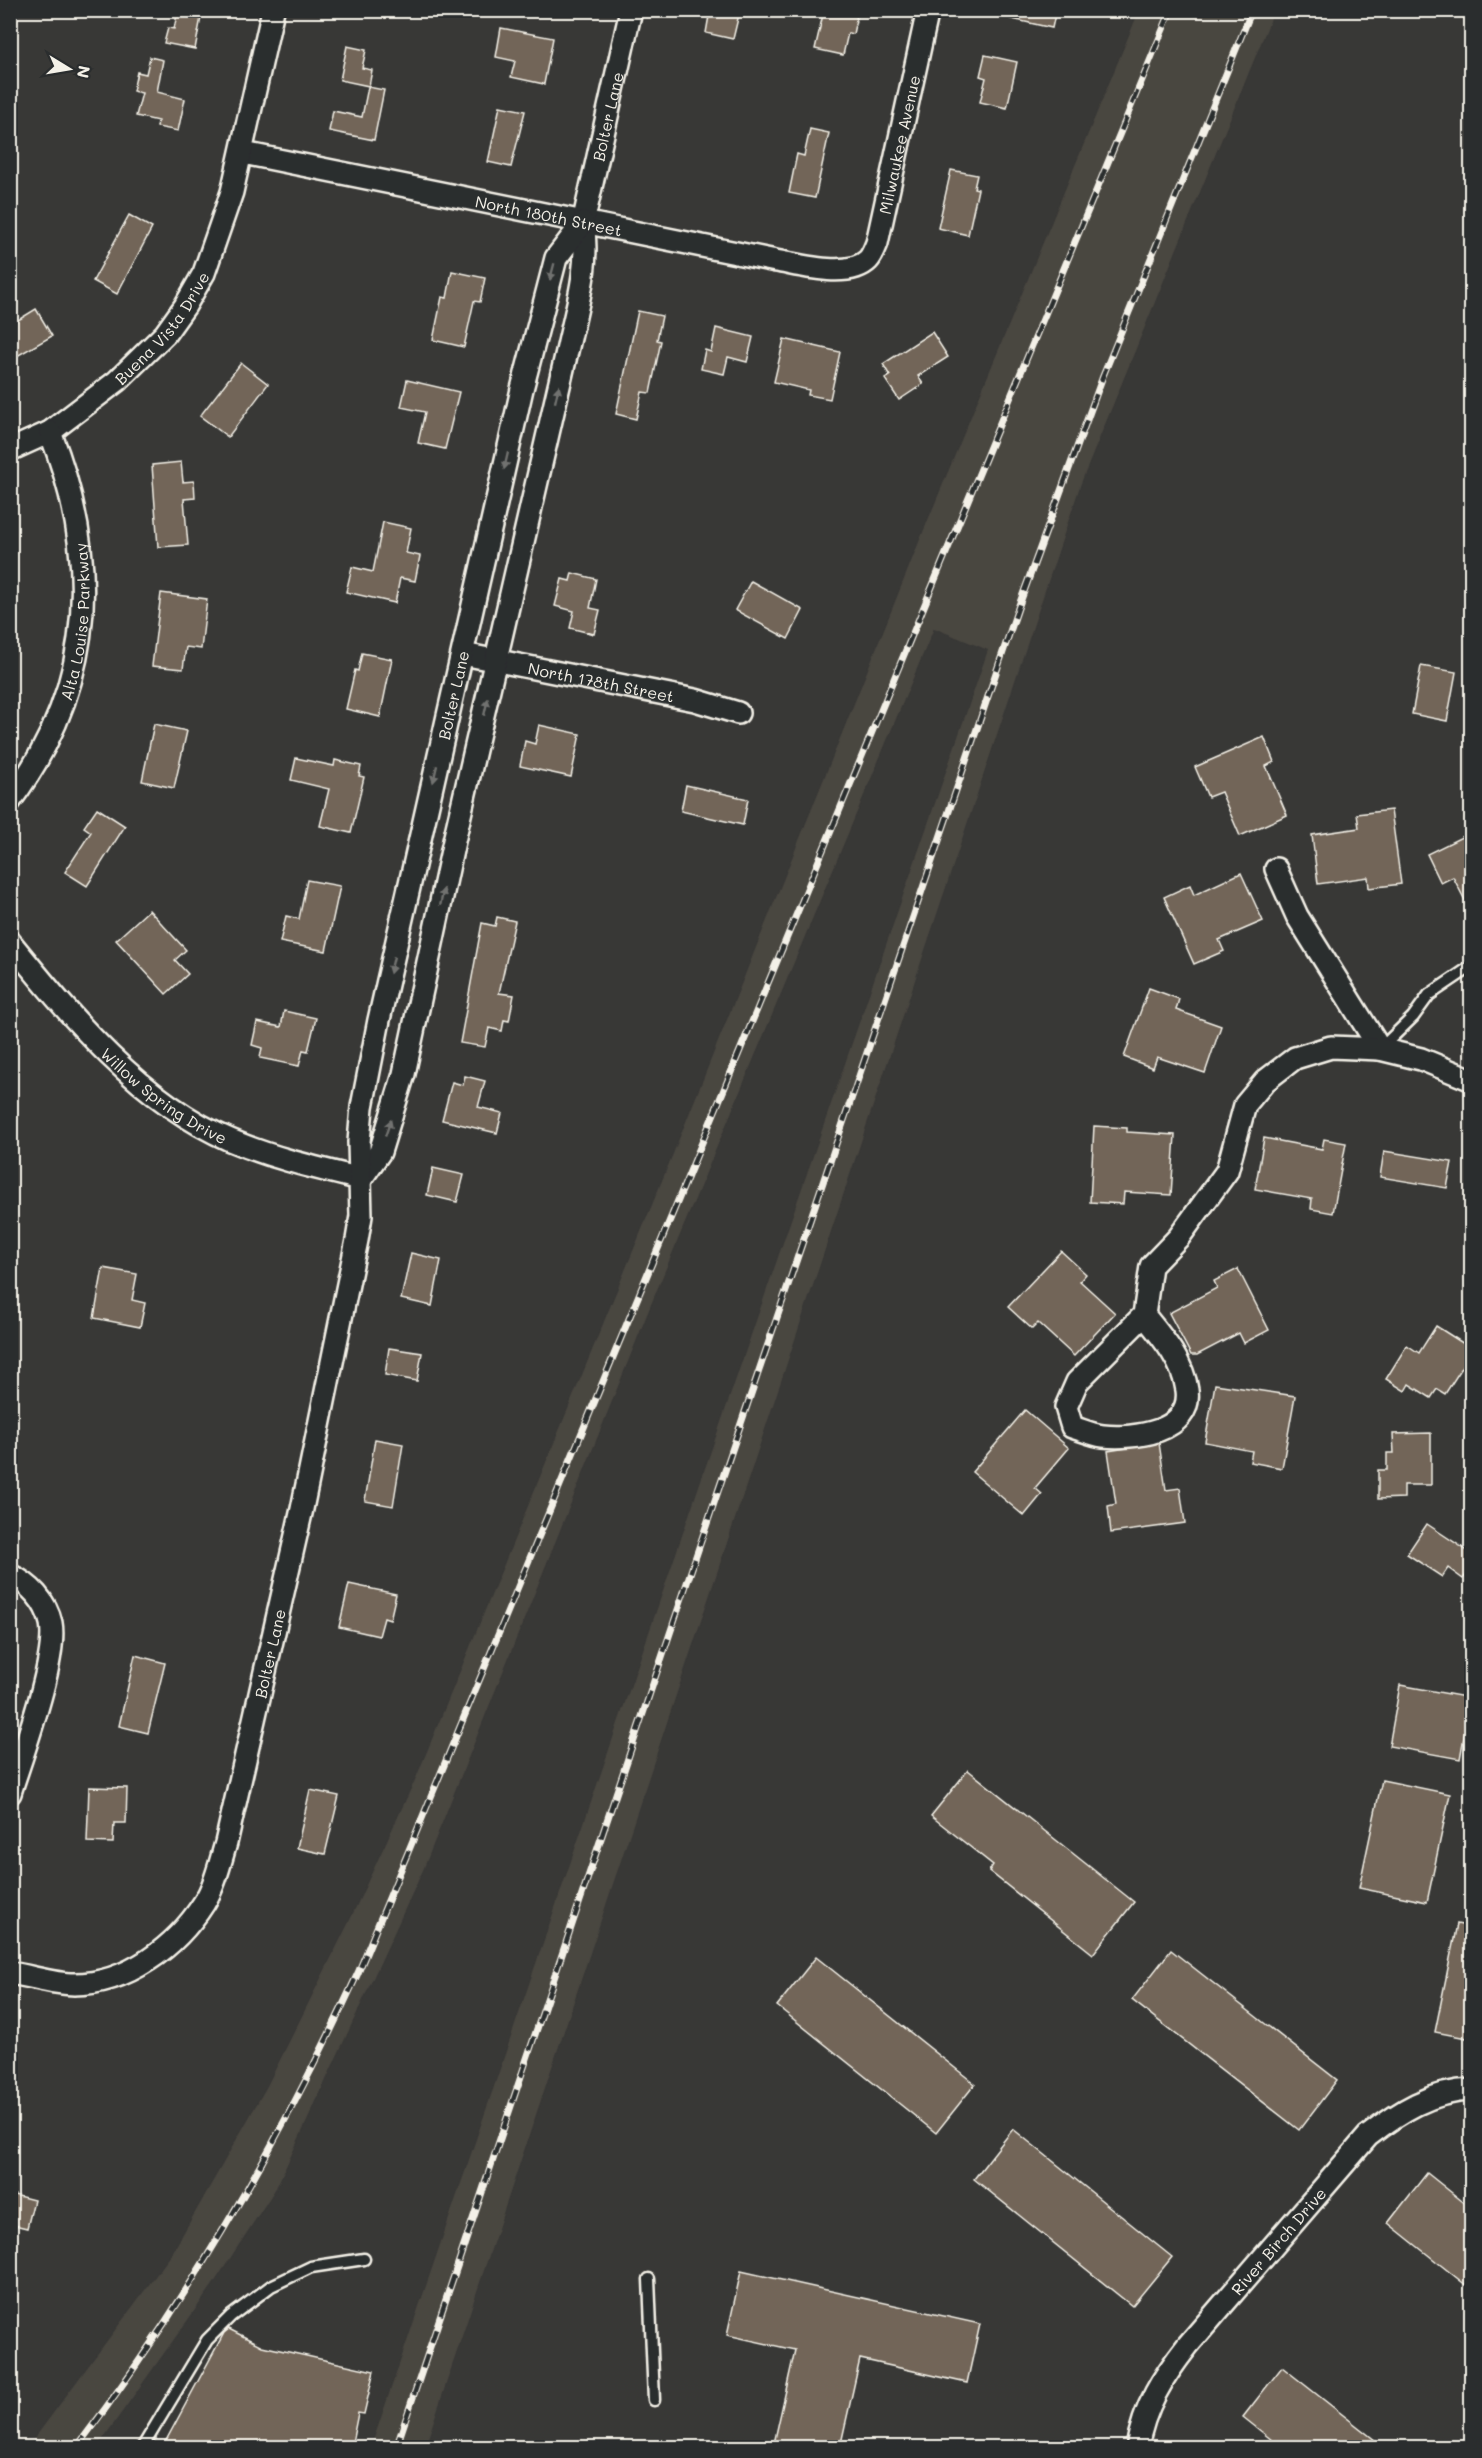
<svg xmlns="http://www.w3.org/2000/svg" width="1482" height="2458" font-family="Mali,sans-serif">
<rect width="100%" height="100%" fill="#383836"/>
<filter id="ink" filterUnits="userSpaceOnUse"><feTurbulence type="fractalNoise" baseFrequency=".0167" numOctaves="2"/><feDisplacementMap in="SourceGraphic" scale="12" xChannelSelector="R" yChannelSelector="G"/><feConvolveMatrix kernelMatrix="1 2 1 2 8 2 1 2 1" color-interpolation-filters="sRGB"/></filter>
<g filter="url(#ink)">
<polygon fill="#494640" points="1139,11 1274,11 1081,483 425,2447 371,2447 702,1477 988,650 934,628 654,1297 423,1870 276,2188 212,2286 97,2447 28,2447 171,2255 267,2086 349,1922 416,1778 675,1149 921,537"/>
<g fill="#726558" stroke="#f4f1e8" stroke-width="1.5">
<polygon points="178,10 202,12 195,49 164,43 168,28 174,29"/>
<polygon points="710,10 740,10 733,39 706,33"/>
<polygon points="824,10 858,10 853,34 848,33 843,55 815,49"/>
<polygon points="1004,10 1056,10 1052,28 1003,17"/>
<polygon points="501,28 553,38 544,84 511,77 515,61 496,57"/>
<polygon points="347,46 366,50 362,68 372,70 369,86 340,80"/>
<polygon points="985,55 1017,62 1007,108 980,102 986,78 980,76"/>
<polygon points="150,57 163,60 157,92 185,99 178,131 157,127 158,121 136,116 142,93 133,91 137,72 146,74"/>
<polygon points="368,87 384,90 374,140 329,131 333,111 362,117"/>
<polygon points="500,106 525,111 511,167 488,162"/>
<polygon points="810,129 829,133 815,198 789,193 797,154 804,156"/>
<polygon points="951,170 977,175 974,188 978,189 968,235 938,228"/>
<polygon points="129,215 152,228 117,294 93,281"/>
<polygon points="452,271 485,278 480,302 474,301 464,347 433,340 442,297 447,298"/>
<polygon points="36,309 52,336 10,360 10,325"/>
<polygon points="638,311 662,316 657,340 661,341 650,393 642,392 636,419 616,414"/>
<polygon points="716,328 753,337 747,362 728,357 724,374 701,369 705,350 711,352"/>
<polygon points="932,332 948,357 918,376 923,384 899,400 885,379 890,376 883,364"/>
<polygon points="784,339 840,352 830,399 808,395 809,390 774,382"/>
<polygon points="241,363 268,384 228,437 200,416"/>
<polygon points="407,380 459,392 445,449 418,443 425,412 401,407"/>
<polygon points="181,462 183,482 194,481 195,498 184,499 188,545 158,547 152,465"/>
<polygon points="383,522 411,528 406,553 420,556 415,581 400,578 395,603 346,592 352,567 373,572"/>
<polygon points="572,573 596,579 590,608 600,610 594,634 570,628 574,611 555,606 562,579 570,581"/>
<polygon points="751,581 803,610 788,639 735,610"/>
<polygon points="161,593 207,599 201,649 186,647 183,669 152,666"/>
<polygon points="362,653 392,659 380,717 346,709 355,670 358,671"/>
<polygon points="1421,666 1456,672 1447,721 1412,714"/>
<polygon points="154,724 187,731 174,788 142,781"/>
<polygon points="539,725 580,734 571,777 520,766 525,741 535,744"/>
<polygon points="1264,737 1274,762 1266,766 1287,815 1240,836 1221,792 1208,797 1195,767"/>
<polygon points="296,758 334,766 335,760 361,766 359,776 364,777 351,833 320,826 329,789 291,780"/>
<polygon points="686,785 748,799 743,825 681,811"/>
<polygon points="97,808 125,826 87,886 65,872 91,832 84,827"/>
<polygon points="1391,810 1401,884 1369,888 1368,877 1318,884 1312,835 1359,828 1357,814"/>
<polygon points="1472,832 1472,914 1453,877 1441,883 1427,854"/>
<polygon points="1241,873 1263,921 1219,940 1224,951 1194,964 1164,897 1190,885 1194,895"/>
<polygon points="307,880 340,886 326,951 280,942 286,916 299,919"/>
<polygon points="149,910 186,950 175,960 188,974 166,994 116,940"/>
<polygon points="497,917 515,921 499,993 514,995 509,1021 504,1020 502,1031 489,1028 485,1047 460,1043 482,923 495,926"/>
<polygon points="1149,988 1179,999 1176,1010 1221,1026 1205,1073 1157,1057 1153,1068 1124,1057"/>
<polygon points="284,1011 316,1018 308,1051 303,1050 299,1066 260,1058 262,1048 252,1045 257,1022 281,1027"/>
<polygon points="465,1076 485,1081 478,1107 502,1113 497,1133 442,1120 452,1082 463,1085"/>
<polygon points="1094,1126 1127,1128 1127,1132 1175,1135 1171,1195 1124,1192 1123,1204 1090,1202"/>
<polygon points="1264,1138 1322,1149 1324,1139 1346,1143 1333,1213 1311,1209 1312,1199 1255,1189"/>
<polygon points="1384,1151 1452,1162 1447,1188 1380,1177"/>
<polygon points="433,1168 464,1175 457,1202 427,1195"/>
<polygon points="1061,1251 1086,1274 1080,1281 1115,1313 1074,1356 1038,1323 1032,1329 1008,1307"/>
<polygon points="411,1253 441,1260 432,1306 401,1299"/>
<polygon points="103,1268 137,1274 132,1300 145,1303 140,1327 94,1318"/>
<polygon points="1238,1269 1269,1330 1244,1343 1239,1333 1197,1355 1191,1355 1169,1313 1217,1288 1214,1281"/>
<polygon points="1436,1326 1472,1349 1472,1352 1445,1394 1437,1389 1431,1398 1409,1384 1405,1391 1386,1379 1407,1345 1419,1353"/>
<polygon points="389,1348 422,1353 417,1381 385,1375"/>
<polygon points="1215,1384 1295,1396 1282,1468 1250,1462 1252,1451 1205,1442"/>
<polygon points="1025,1410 1069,1448 1035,1488 1042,1494 1024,1516 972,1472"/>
<polygon points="1431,1433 1431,1485 1404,1485 1404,1498 1378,1499 1378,1470 1387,1470 1387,1453 1394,1453 1393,1434"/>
<polygon points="375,1439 403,1444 393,1506 365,1501"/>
<polygon points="1159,1443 1166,1490 1180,1488 1185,1523 1111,1533 1108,1506 1116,1504 1108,1451"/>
<polygon points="1427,1524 1472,1554 1472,1567 1463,1579 1448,1568 1442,1577 1407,1554"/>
<polygon points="349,1584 396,1594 390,1620 384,1618 379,1636 339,1627"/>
<polygon points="135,1655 165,1663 148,1733 119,1726"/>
<polygon points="1400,1685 1471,1698 1460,1759 1389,1746"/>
<polygon points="968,1770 1134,1902 1093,1954 989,1871 993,1865 931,1816"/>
<polygon points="1382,1780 1450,1794 1427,1902 1359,1888"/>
<polygon points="89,1787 127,1788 126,1823 114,1823 113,1843 87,1842"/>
<polygon points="310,1790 339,1796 325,1854 297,1848"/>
<polygon points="1457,1924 1472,1927 1472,2039 1435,2032"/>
<polygon points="1171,1950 1337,2080 1299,2130 1132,2000"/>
<polygon points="816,1957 975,2084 936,2133 777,2006"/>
<polygon points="1013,2129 1172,2257 1132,2306 974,2179"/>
<polygon points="1427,2173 1472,2209 1472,2290 1388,2223"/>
<polygon points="10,2194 34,2200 27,2228 10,2224"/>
<polygon points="741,2271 980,2324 967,2383 860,2359 840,2448 773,2448 795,2350 727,2335"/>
<polygon points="229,2329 262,2346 374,2371 364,2414 358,2413 351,2448 162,2448 224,2333"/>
<polygon points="1282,2367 1385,2448 1282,2448 1243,2417"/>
</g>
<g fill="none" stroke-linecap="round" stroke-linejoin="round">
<g stroke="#f4f1e8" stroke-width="15">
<g id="lane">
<polyline points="1380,1049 1413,1017 1429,995 1472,966"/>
<polyline points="649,2279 654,2400"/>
<polyline points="142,2448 207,2340 231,2316 271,2286 311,2267 364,2259"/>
</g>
</g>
<g stroke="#f4f1e8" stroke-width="26">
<g id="street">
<path id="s1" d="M243,153L776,261C800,265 849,279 868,260C872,256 875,248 877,243L928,10"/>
<path id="s2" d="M10,450L50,432L117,381L165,334L185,306L204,273L232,192L273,10"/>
<path id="s3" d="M463,654L695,700L738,713"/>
<path id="s4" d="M10,801C95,687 101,562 50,432"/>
<polyline points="1276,869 1297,916 1380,1049"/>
<path id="s5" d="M10,942C72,1018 138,1100 230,1140C272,1158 316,1168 361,1179"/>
<path id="s6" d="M361,1179L380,1152L404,1074L454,841L568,347C577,306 590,265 583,223L631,10"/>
<path d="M1144,1315L1077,1382L1066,1407L1072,1427C1082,1430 1093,1435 1103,1436C1133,1439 1193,1433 1187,1390C1183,1361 1162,1337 1144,1315L1151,1266L1179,1237L1227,1171L1245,1105L1265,1081L1295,1058L1331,1047L1380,1049L1421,1059L1472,1080"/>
<path d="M10,1575C30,1584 46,1601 51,1623C58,1658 22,1755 10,1793"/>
<path id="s7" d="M10,1973C31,1976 53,1984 74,1984C127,1984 176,1947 204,1903C215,1885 220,1863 226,1843L302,1509L357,1240L361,1216L359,1142L362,1107L379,1020L522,389L556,258L583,223"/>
<path id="s8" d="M1137,2448C1144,2406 1163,2377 1188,2345L1368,2136C1399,2112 1431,2091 1472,2090"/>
</g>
</g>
<use href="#lane" stroke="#2a2d2e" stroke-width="10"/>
<use href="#street" stroke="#2a2d2e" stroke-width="21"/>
<g stroke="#f4f1e8" stroke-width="7">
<g id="rail">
<path d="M76,2448C188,2301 281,2140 358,1973L1171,10"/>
<polyline points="396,2448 695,1559 1018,608 1103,376 1252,10"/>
</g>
</g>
<use href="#rail" stroke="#2a2d2e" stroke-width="4.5" stroke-dasharray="14" stroke-linecap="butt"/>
</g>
<defs><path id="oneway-solid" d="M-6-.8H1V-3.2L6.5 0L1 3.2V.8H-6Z" transform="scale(1.5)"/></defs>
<g fill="#71726f">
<use href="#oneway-solid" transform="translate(552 272) rotate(105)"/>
<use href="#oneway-solid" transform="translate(557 394) rotate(-77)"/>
<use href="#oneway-solid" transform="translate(506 461) rotate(103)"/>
<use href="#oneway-solid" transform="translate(486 707) rotate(-77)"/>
<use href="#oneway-solid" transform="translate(435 774) rotate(103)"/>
<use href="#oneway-solid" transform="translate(442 897) rotate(-78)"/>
<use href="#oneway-solid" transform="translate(392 965) rotate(103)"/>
<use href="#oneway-solid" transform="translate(388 1128) rotate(-71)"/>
</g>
</g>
<g text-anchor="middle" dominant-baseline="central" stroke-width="4.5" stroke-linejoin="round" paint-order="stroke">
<g font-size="16" fill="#f4f1e8" stroke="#2a2d2e">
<text stroke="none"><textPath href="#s6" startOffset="1095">Bolter Lane</textPath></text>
<text stroke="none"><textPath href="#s1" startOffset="759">Milwaukee Avenue</textPath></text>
<text stroke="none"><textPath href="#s1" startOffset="312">North 180th Street</textPath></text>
<text stroke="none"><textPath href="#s2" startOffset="198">Buena Vista Drive</textPath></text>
<text stroke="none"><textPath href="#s4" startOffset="195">Alta Louise Parkway</textPath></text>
<text stroke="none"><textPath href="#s3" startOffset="141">North 178th Street</textPath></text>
<text stroke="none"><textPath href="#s7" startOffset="1461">Bolter Lane</textPath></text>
<text stroke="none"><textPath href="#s5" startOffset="219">Willow Spring Drive</textPath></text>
<text stroke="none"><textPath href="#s7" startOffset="483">Bolter Lane</textPath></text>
<text stroke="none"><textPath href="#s8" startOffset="254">River Birch Drive</textPath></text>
</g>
</g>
<rect width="1482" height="2458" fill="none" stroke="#2a2d2e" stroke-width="36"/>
<rect x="18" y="18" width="1446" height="2422" fill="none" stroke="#f4f1e8" stroke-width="2" filter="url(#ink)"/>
<g transform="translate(69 69) rotate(101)" stroke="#2a2d2e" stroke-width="4.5" paint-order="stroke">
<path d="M0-4.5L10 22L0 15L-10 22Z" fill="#f4f1e8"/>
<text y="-9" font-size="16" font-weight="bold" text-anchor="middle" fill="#f4f1e8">N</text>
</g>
</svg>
